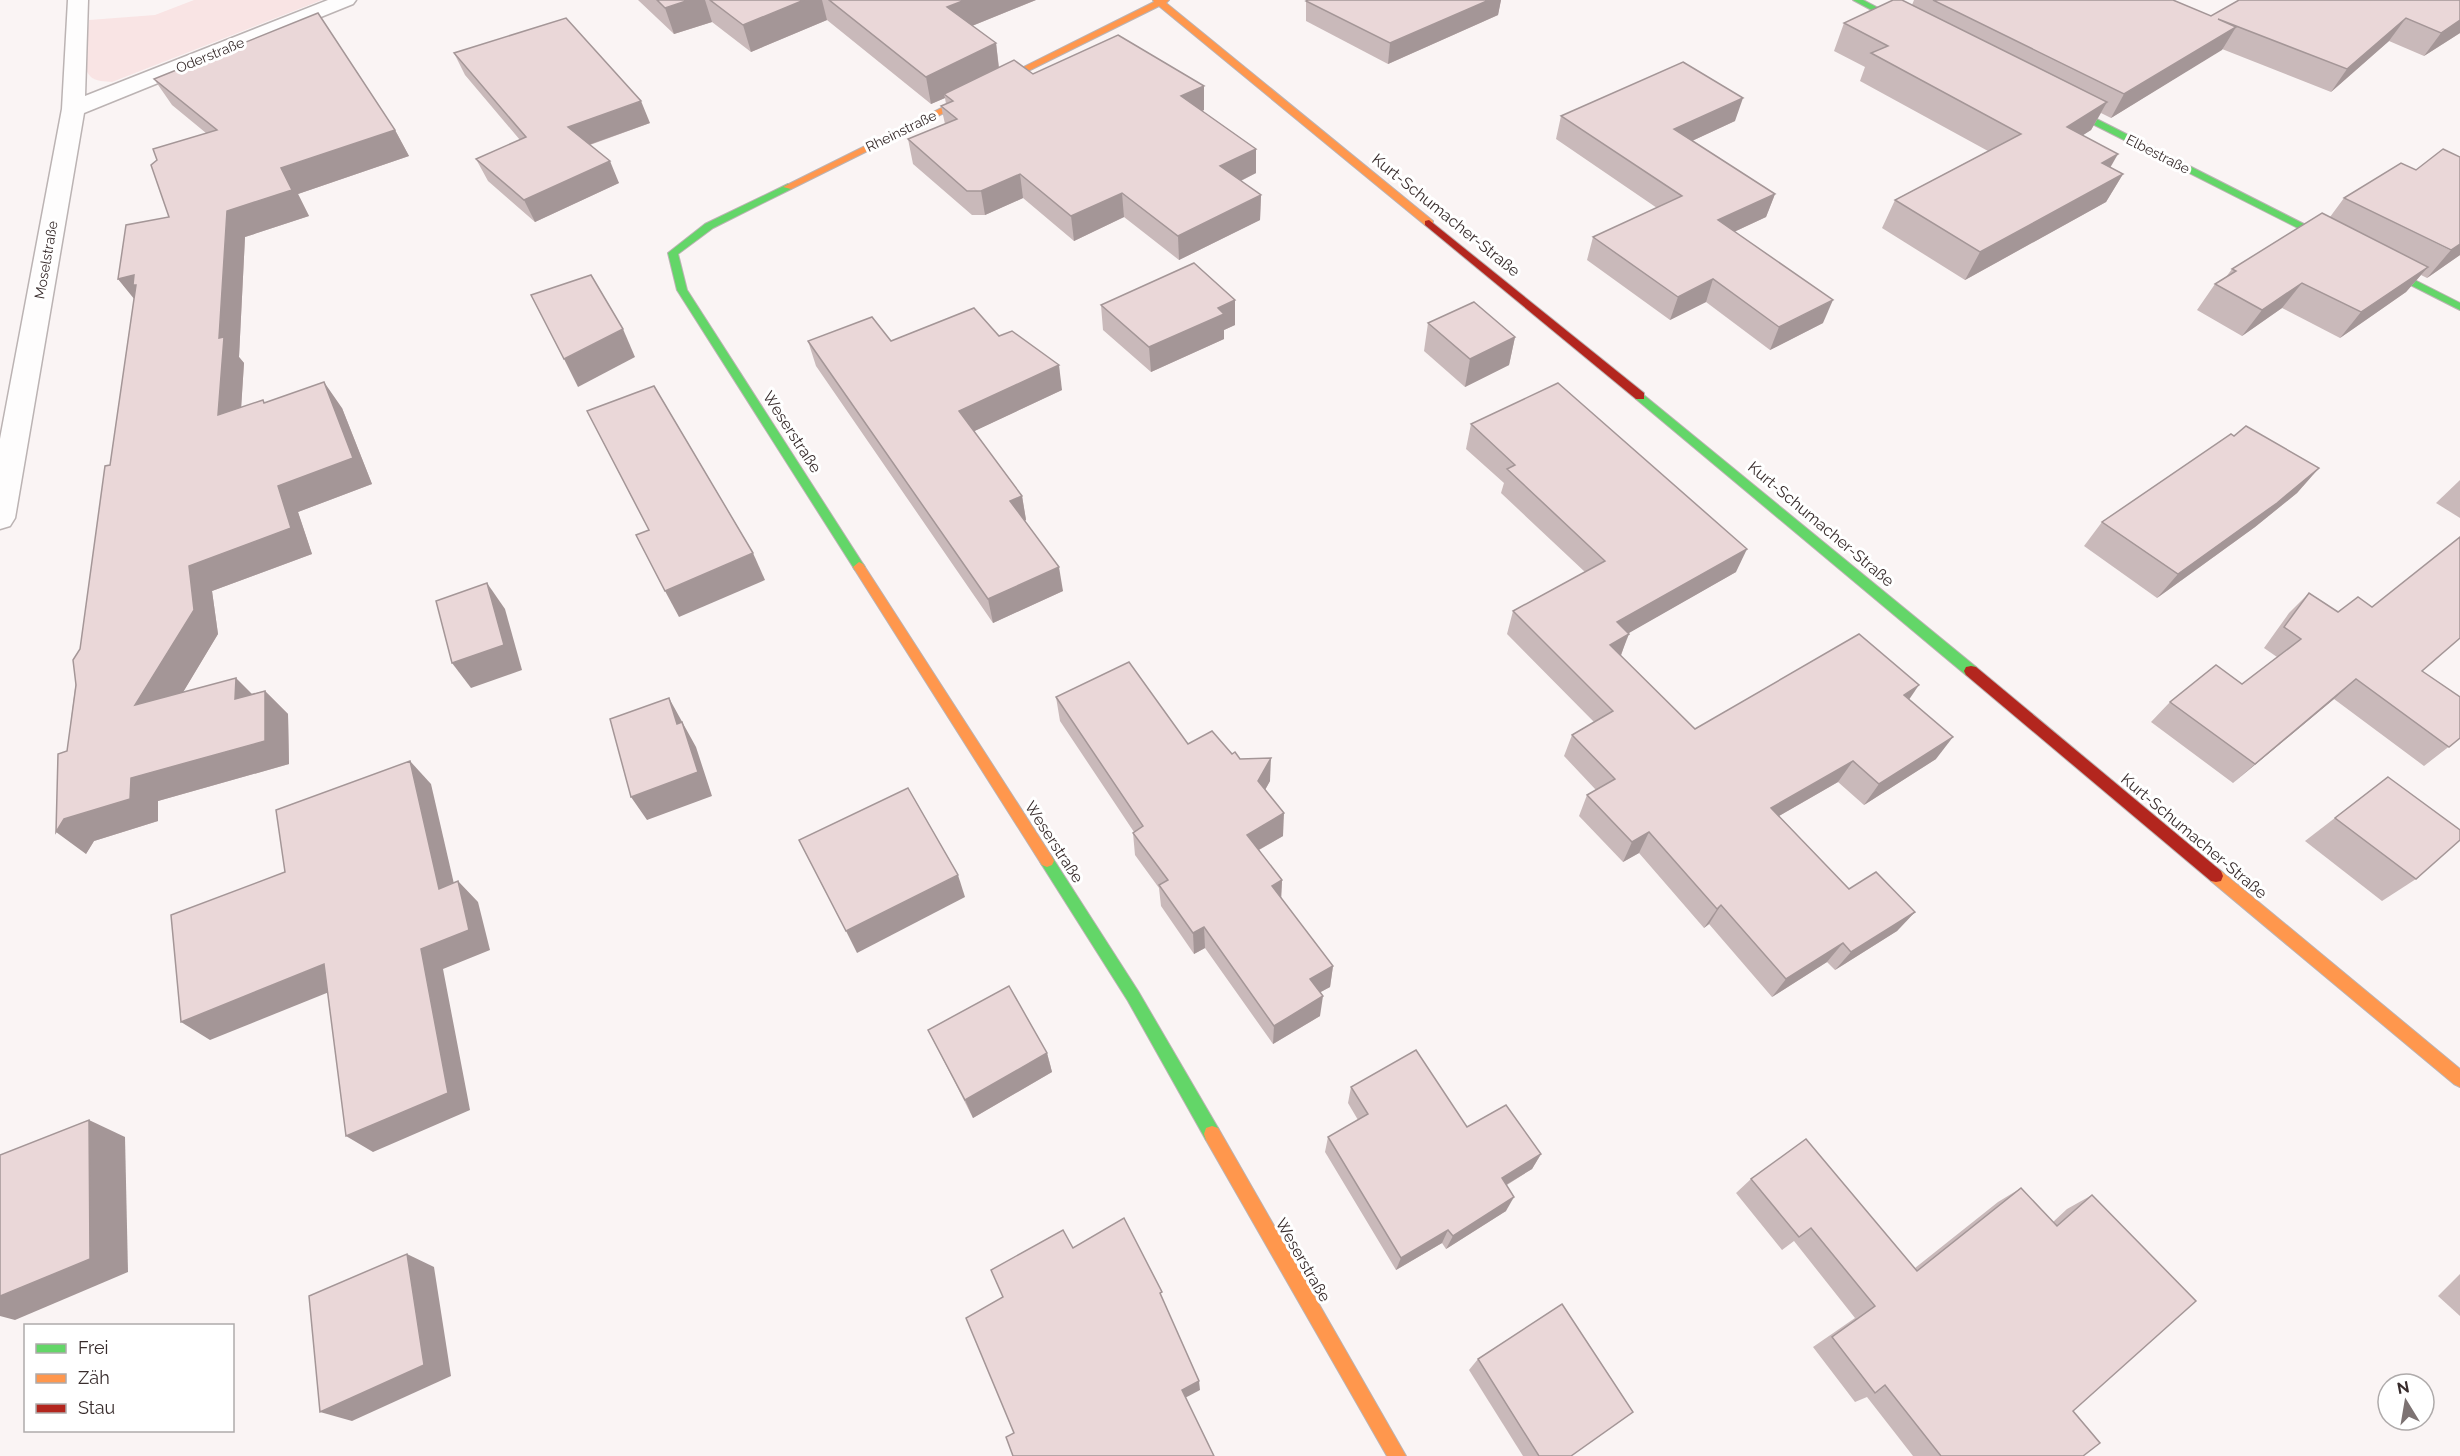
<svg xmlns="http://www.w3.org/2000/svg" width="2460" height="1456" font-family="Raleway,sans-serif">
<rect width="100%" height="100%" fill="#faf4f4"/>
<path fill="#f9e4e4" d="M194,0H322L112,82C106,81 95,82 90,76C79,64 88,35 89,20L155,15Z"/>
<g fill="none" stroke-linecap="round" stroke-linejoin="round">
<g stroke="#bbb3b3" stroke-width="3">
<polygon id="street" points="68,0 88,0 85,96 328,0 356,0 353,4 84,113 15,518 10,526 0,529 0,439 62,109"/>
</g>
<g stroke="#bbb3b3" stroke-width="2">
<g id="fast">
<polygon points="1853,0 1863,0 1918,29 1911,31"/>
<polygon points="2053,100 2059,100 2460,303 2460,310 2053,104"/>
<polygon points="788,184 791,185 791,189 713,228 678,254 687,290 863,564 865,567 859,572 855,570 677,290 668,253 705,224"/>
<polygon points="1640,392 1976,667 1978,671 1976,675 1966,675 1636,399 1634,396"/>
<polygon points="1047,855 1052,857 1138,991 1218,1128 1220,1134 1218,1140 1212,1142 1206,1140 1128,1001 1042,865 1040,861 1042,857"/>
</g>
</g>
<g stroke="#bbb3b3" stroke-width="2">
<g id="slow">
<polygon points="1153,0 1169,0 1166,3 1433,221 1433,225 1425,225 1159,6 791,189 783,187 1154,2"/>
<polygon points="859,562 863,564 1052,857 1054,861 1052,865 1047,867 1042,865 855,570 853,567"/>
<polygon points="2216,870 2221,871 2460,1069 2460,1087 2454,1084 2211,881 2209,876 2211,871"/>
<polygon points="1212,1126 1218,1128 1406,1456 1387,1456 1206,1140 1204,1134 1206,1128"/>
</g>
</g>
<g stroke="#bbb3b3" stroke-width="2">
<g id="jam">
<polygon points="1429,220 1644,393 1644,399 1636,399 1425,225 1425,221"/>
<polygon points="1971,666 1976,667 2221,871 2223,876 2221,881 2216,882 2211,881 1966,675 1964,671 1966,667"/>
</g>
</g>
<use href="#street" fill="#fefdfd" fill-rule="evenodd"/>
<use href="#fast" fill="#63d668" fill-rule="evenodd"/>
<use href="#slow" fill="#ff974d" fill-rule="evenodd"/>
<use href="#jam" fill="#b3261e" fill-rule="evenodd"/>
</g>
<g fill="#c9b9ba">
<polygon points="638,0 1036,0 972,26 996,43 999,67 1204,110 1202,111 1256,149 1256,173 1241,181 1261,195 1260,220 1179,260 1124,217 1074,241 1023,198 985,215 972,215 913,164 908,139 945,124 941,106 946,104 945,98 931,104 827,20 751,52 712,22 674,34"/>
<polygon points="1308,0 1501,0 1498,15 1388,64 1306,21 1306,1"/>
<polygon points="1914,0 2173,0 2211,16 2460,0 2460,33 2424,56 2389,41 2331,92 2222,49 2111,118 2101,113 2091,130 2083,135 2110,167 2123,174 2106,202 1965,280 1882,228 1895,200 1988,151 1860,81 1865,67 1834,51 1844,23 1912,5"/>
<polygon points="454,53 650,123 590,145 619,183 535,222 488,181 476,159 520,140 465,75"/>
<polygon points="154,79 395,130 409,156 298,194 309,216 245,237 239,357 244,363 241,408 265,402 342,408 372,484 298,512 312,554 212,591 218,634 183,692 252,694 265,691 288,714 289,764 158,801 158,821 94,841 86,854 67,751 80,649 110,465 134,298 118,279 169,217 206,133 172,105"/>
<polygon points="1561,116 1735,121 1692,141 1775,194 1766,217 1734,232 1823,323 1770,350 1706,302 1670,320 1587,260 1593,237 1657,208 1556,139"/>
<polygon points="2344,198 2460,255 2427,278 2421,275 2406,292 2340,338 2282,308 2242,336 2197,310 2215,284 2226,277 2232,269 2330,217"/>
<polygon points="1101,305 1235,325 1224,330 1224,339 1151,372 1103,330"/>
<polygon points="1428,323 1515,337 1509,365 1465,387 1424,351"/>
<polygon points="999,336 1062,390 974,431 1022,496 1026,520 1025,521 1063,591 993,623 816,366 808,341 891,341"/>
<polygon points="1471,424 1736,572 1628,633 1621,656 1695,729 1909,699 1936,759 1864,805 1838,782 1779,816 1849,889 1915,912 1897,931 1835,970 1827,962 1772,997 1709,924 1704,928 1639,853 1623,862 1579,816 1587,795 1596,790 1564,756 1572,735 1594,722 1507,634 1513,611 1585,572 1501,493 1504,483 1466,449"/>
<polygon points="2234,436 2319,468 2297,493 2255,527 2157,598 2084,546 2102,522"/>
<polygon points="2460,480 2460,518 2436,503"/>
<polygon points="2309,593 2422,671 2460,738 2424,766 2334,699 2233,783 2151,722 2170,702 2242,684 2277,657 2264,648 2289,613"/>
<polygon points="1056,697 1188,744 1232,754 1240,759 1270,781 1265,790 1283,836 1259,850 1282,880 1281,898 1333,966 1330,987 1320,992 1320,1016 1273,1044 1205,948 1194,954 1161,906 1159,888 1135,855 1133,833 1134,832 1060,721"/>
<polygon points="2388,777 2416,879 2382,901 2305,841"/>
<polygon points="928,1030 1047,1053 1052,1072 973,1118"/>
<polygon points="1351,1087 1467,1127 1541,1154 1532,1169 1507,1185 1506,1211 1446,1249 1442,1243 1396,1270 1325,1152 1328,1137 1358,1120 1348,1103"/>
<polygon points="1751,1179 1915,1268 1998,1202 2021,1188 2053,1222 2067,1209 2092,1195 2073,1411 2083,1456 1913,1456 1867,1397 1855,1402 1813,1347 1855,1318 1794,1241 1782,1250 1736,1193"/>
<polygon points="2460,1274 2460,1316 2438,1296"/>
<polygon points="1478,1359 1571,1456 1523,1456 1469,1370"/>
</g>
<g fill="#a49697">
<polygon points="689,0 705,0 712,22 674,34 665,8"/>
<polygon points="804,0 822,0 827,20 751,52 743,25"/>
<polygon points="965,0 1036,0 952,34 947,7"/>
<polygon points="1489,0 1501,0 1498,15 1388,64 1390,43"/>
<polygon points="2406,18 2389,41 2331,92 2347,69"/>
<polygon points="2460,20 2460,33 2424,56 2441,33"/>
<polygon points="2236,27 2222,50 2111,118 2124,94"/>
<polygon points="996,43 999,70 944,94 945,98 931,104 926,77"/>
<polygon points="1204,86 1204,110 1182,121 1181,96"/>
<polygon points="1743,98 1735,121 1668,152 1674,129"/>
<polygon points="641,101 650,123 577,149 568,127"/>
<polygon points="2107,102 2091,130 2052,155 2067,127"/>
<polygon points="395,130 409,156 298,194 309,216 245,237 239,357 244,363 239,441 218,415 219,338 227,211 281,168"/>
<polygon points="1256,149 1256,173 1220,191 1220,166"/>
<polygon points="2118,154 2102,182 2102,163"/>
<polygon points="610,161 619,183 535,222 524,200"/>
<polygon points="1020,174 1023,198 985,215 981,191"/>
<polygon points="2123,174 2106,202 1965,280 1980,252"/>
<polygon points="1122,193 1124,217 1074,241 1071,216"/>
<polygon points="1775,194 1766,217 1710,243 1718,220"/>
<polygon points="1261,195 1260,220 1179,260 1178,236"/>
<polygon points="2460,244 2460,255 2427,278 2451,250"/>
<polygon points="2428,267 2406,292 2340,338 2361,312"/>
<polygon points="134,275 139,305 118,279"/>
<polygon points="1713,279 1706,302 1670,320 1678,297"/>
<polygon points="2302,283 2282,308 2242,336 2262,310"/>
<polygon points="1235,300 1235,325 1224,330 1224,339 1151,372 1149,347 1218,308"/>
<polygon points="1833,300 1823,323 1770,350 1779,327"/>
<polygon points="623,329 635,357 578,387 564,359"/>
<polygon points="1515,337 1509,365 1465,387 1470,359"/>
<polygon points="1059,365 1062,390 964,436 959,411"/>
<polygon points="324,382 342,408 372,484 298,512 312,554 212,591 218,634 161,729 135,705 189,566 278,486"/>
<polygon points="2319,468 2297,493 2255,527 2157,598 2178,574"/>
<polygon points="1022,496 1026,520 1014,526 1010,501"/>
<polygon points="1747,549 1736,572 1608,645 1617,622"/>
<polygon points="753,553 765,580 679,617 665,591"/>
<polygon points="1059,567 1063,591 993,623 988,599"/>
<polygon points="487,583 505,609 522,670 471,688 452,663"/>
<polygon points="1629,634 1620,657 1610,645"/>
<polygon points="236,678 260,702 235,699"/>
<polygon points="2356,679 2334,699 2233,783 2255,764"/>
<polygon points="1919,685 1904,707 1904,695"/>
<polygon points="265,691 288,714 289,764 158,801 158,821 94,841 86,854 56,832 64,819 131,778"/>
<polygon points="669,698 696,747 712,796 647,820 631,797 677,724"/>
<polygon points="1953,737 1936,759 1864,805 1879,784"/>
<polygon points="1271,758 1270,781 1257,804 1258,781"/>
<polygon points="410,761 431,784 460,910 439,889"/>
<polygon points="1853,761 1838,782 1758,828 1771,808"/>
<polygon points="1284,813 1283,836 1246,857 1247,835"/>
<polygon points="1649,832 1639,853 1623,862 1632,842"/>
<polygon points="958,875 965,897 857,953 846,931"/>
<polygon points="1282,880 1281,901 1272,886"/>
<polygon points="458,881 478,902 490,950 443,969 470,1110 373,1152 346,1136 421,949"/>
<polygon points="1721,905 1709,924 1704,928 1717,909"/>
<polygon points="1915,912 1897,931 1835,970 1851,952"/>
<polygon points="1204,927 1205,948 1194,954 1193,933"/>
<polygon points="1843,943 1827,962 1772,997 1786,979"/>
<polygon points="324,964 349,984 210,1040 181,1022"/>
<polygon points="1333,966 1330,987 1308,999 1310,979"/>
<polygon points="1323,996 1320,1016 1273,1044 1274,1026"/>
<polygon points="1047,1053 1052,1072 973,1118 965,1100"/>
<polygon points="89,1120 125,1137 128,1272 15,1320 0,1316 0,1296"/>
<polygon points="1541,1154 1532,1169 1494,1192 1502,1178"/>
<polygon points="1514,1197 1506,1211 1446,1249 1453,1236"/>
<polygon points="1448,1230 1442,1243 1396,1270 1401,1258"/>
<polygon points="407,1254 434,1267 451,1376 352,1421 320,1412"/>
<polygon points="1199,1381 1200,1390 1183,1399 1182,1390"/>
</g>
<g fill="#ead7d8" stroke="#a49697" stroke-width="1.5">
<polygon points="657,0 689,0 665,8"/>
<polygon points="710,0 804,0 743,25"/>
<polygon points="829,0 965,0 947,7 996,43 926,77"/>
<polygon points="1308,0 1489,0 1390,43 1306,1"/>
<polygon points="1893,0 1902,0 2107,102 2067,127 2118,154 2102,163 2123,174 1980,252 1895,200 2021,134 1871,53 1888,46 1844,23"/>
<polygon points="1933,0 2173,0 2211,16 2239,0 2460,0 2460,20 2441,33 2406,18 2347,69 2218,19 2236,27 2124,94"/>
<polygon points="318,13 395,130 281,168 292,190 227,211 219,338 224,337 218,415 263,400 264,403 324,382 353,458 278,486 291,528 189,566 194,610 135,705 236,678 235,699 265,691 265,741 131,778 130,799 64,819 56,832 58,754 67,751 76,685 73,660 80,649 105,466 110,465 136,285 133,285 134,275 118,279 126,225 169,217 151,165 157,160 153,149 217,130 154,79"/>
<polygon points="566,18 641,101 568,127 610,161 524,200 476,159 526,137 454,53"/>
<polygon points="1118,35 1204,86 1181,96 1256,149 1220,166 1261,195 1178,236 1122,193 1071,216 1020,174 981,191 967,191 908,139 957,119 941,106 953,101 944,94 1014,60 1033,74"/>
<polygon points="1683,62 1743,98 1674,129 1775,194 1718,220 1833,300 1779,327 1713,279 1678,297 1593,237 1682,196 1561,116"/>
<polygon points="2443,149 2460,157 2460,244 2451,250 2344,198 2401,163 2416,170"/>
<polygon points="2322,213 2428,267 2361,312 2302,283 2262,310 2215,284 2236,271 2232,269"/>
<polygon points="1194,263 1235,300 1218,308 1224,314 1149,347 1101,305"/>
<polygon points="591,275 623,329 564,359 531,295"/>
<polygon points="1474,302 1515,337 1470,359 1428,323"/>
<polygon points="974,308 999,336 1012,331 1059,365 959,411 1022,496 1010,501 1059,567 988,599 808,341 872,317 891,341"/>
<polygon points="1558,383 1747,549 1617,622 1629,634 1610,645 1695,729 1859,634 1919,685 1904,695 1953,737 1879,784 1853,761 1771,808 1849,889 1876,872 1915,912 1851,952 1843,943 1786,979 1721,905 1717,909 1649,832 1632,842 1587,795 1615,779 1572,735 1613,711 1513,611 1605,561 1507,469 1515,465 1471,424"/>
<polygon points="654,386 753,553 665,591 636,535 649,530 587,411"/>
<polygon points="2246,426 2319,468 2277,503 2178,574 2102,522 2231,434 2234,436"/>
<polygon points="2460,537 2460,638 2422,671 2460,697 2460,738 2449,747 2356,679 2255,764 2170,702 2216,665 2242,684 2301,639 2284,627 2309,593 2338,612 2358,597 2372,607"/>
<polygon points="487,583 504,645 452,663 436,601"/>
<polygon points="1129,662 1188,744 1212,731 1232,754 1235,752 1240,759 1271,758 1258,781 1284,813 1247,835 1282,880 1272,886 1333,966 1310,979 1323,996 1274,1026 1204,927 1193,933 1159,885 1168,880 1133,833 1143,826 1056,697"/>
<polygon points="669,698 677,724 682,722 698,772 631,797 610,719"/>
<polygon points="410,761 439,889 458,881 469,930 421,949 448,1093 346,1136 324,964 181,1022 171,915 285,872 276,810"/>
<polygon points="2388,777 2460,830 2460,840 2416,879 2335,818"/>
<polygon points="908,788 958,875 846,931 799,840"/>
<polygon points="1009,986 1047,1053 965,1100 928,1030"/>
<polygon points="1416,1050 1467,1127 1506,1105 1541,1154 1502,1178 1514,1197 1453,1236 1448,1230 1401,1258 1328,1137 1368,1114 1351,1087"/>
<polygon points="89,1120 90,1259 0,1296 0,1155"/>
<polygon points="1806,1139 1917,1271 2021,1188 2057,1226 2092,1195 2196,1301 2073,1411 2100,1443 2083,1456 1941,1456 1885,1385 1875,1393 1832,1337 1875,1306 1811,1228 1799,1237 1751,1179"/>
<polygon points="1124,1218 1162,1292 1160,1293 1199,1381 1182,1390 1214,1456 1013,1456 1006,1437 1014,1433 966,1318 1003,1297 991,1270 1063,1230 1073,1248"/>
<polygon points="407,1254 424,1365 320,1412 309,1296"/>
<polygon points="1562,1304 1633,1412 1571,1456 1539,1456 1478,1359"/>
</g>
<g text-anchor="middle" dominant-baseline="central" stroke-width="6" stroke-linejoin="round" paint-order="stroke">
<g font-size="14" fill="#382c2c" stroke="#fff">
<text transform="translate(210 55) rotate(-22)">Oderstraße</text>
<text transform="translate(901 131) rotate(-26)">Rheinstraße</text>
<text transform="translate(2158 154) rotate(27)">Elbestraße</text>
<text transform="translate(46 260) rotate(-80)">Moselstraße</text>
</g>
<g font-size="16" fill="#382c2c" stroke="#fff">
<text transform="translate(1446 215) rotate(39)">Kurt-Schumacher-Straße</text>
<text transform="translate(792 432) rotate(57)">Weserstraße</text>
<text transform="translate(1821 524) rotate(40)">Kurt-Schumacher-Straße</text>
<text transform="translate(2194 836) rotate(40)">Kurt-Schumacher-Straße</text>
<text transform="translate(1054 842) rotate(57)">Weserstraße</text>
<text transform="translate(1303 1260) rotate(60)">Weserstraße</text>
</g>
</g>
<rect x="24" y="1324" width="210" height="108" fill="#ffffff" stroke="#afabab" stroke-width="1.5"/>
<rect x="36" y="1344" width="30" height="9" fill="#63d668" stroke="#afabab" stroke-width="1.5"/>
<text x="78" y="1354" font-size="18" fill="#382c2c">Frei</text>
<rect x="36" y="1374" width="30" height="9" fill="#ff974d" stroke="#afabab" stroke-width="1.5"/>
<text x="78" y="1384" font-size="18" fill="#382c2c">Zäh</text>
<rect x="36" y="1404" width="30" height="9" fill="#b3261e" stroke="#afabab" stroke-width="1.5"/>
<text x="78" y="1414" font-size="18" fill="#382c2c">Stau</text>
<g transform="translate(2406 1402) rotate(349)"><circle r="28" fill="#ffffff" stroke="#afabab" stroke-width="1.5"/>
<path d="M0-4.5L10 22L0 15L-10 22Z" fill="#7c7272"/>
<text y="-9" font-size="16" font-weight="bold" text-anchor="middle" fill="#382c2c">N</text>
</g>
</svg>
